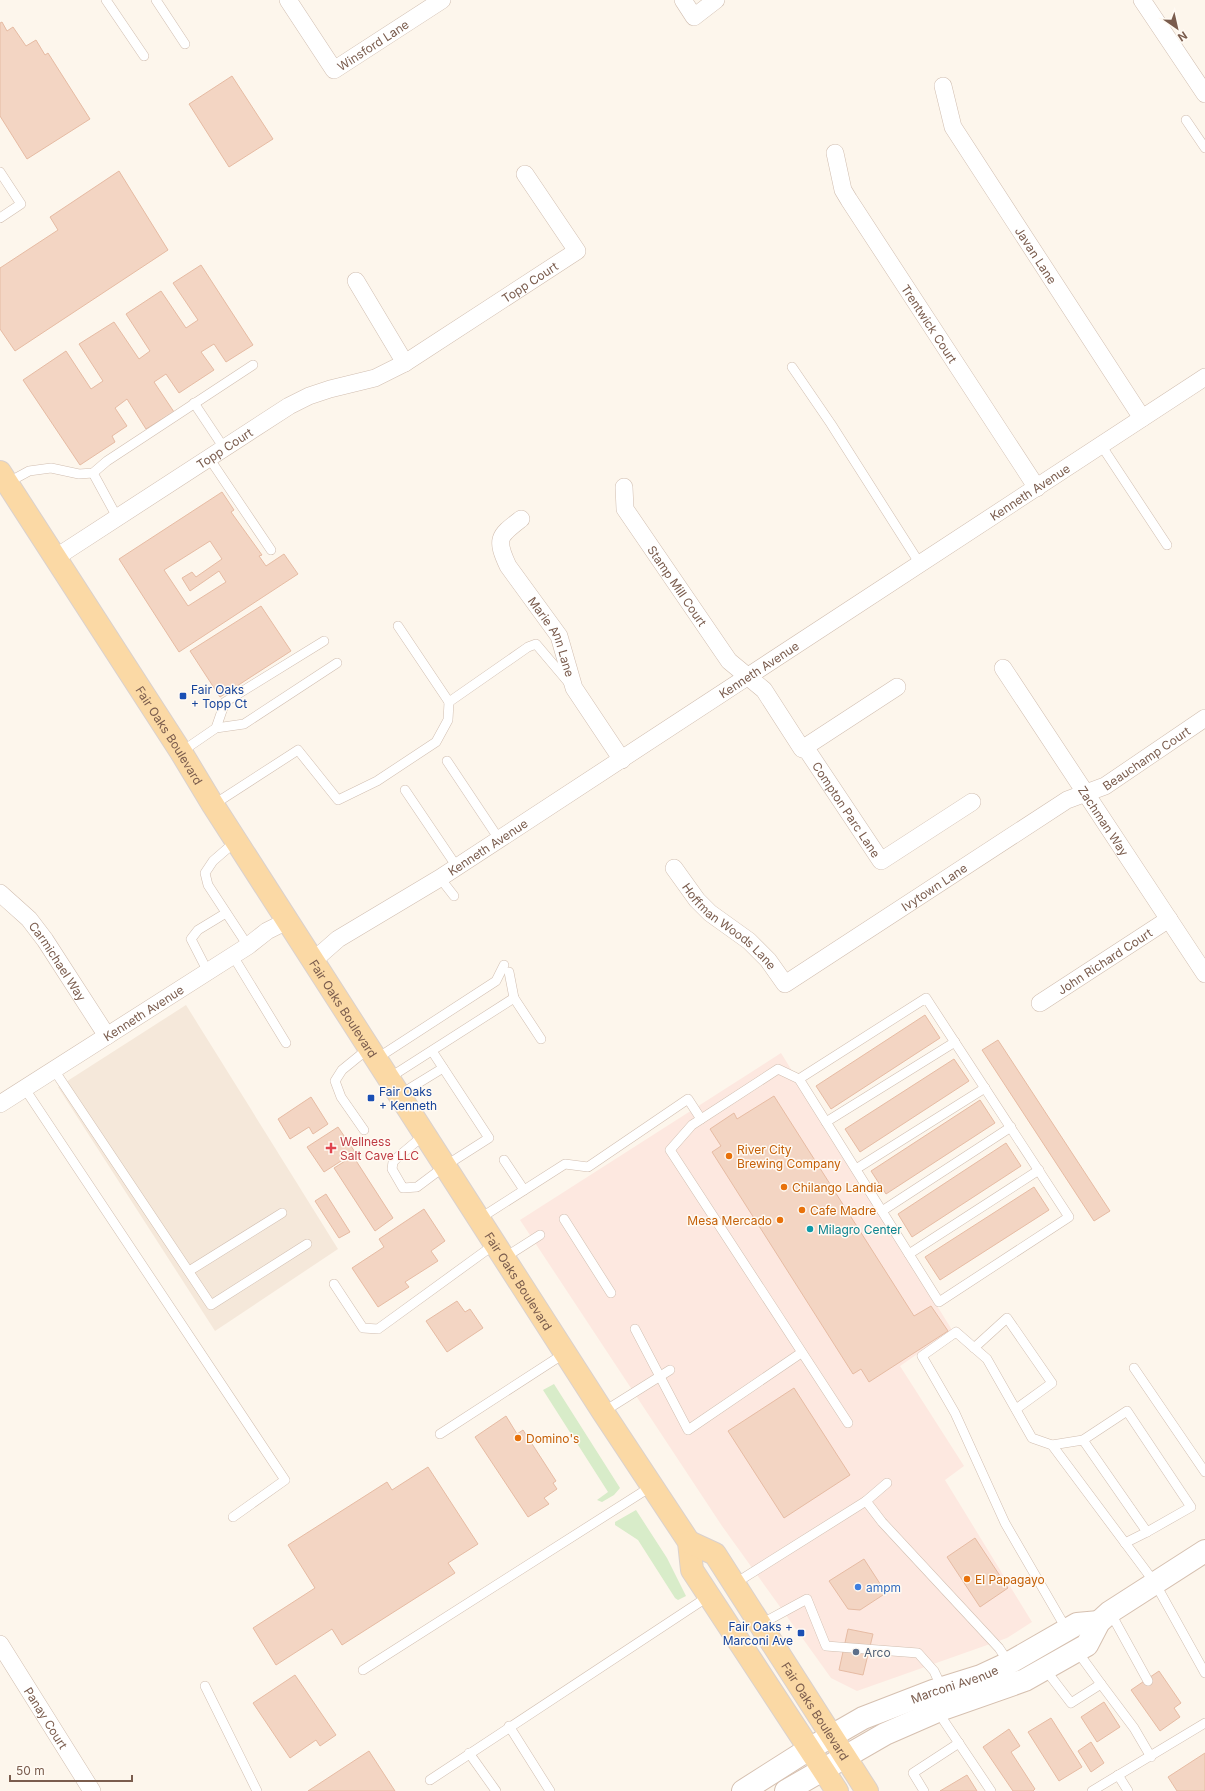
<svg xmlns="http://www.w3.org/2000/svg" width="1205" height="1791" font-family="Inter,sans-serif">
<rect width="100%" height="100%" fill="#fdf6ec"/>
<polygon fill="#f5e8da" points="186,1005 338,1249 215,1331 58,1087"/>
<polygon fill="#fde8e0" points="781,1053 952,1330 900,1366 964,1466 945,1480 1032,1622 1007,1638 857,1691 831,1678 722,1526 520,1220"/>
<g fill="#d8ecc9">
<polygon points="554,1384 620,1488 614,1495 602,1502 597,1500 608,1492 543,1390"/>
<polygon points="636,1510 667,1558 686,1596 678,1600 675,1598 638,1540 615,1525 615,1522"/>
</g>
<g fill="#f3d5c3" stroke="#e6bba3" fill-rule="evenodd">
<polygon points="2,22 7,31 13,27 26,46 36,40 45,55 48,53 90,119 27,159 0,116 0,23"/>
<polygon points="232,76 273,139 229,167 189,104"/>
<polygon points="119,171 168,250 15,351 0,329 0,268 58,230 50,217"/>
<polygon points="201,265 253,345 226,362 214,344 201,352 214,370 179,393 166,374 154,382 174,412 146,429 127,399 115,408 127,426 112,436 115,442 80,465 23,380 66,351 91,389 103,381 79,344 114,322 139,359 150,351 126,314 161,291 186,328 198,320 173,283"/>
<path d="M222,492L234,510L231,512L262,555L259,556L266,566L284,554L298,574L179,652L119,559ZM210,541L222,559L196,577L192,572L182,578L190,591L219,571L226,582L188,606L164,570Z"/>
<polygon points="261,606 291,651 220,697 190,651"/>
<polygon points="925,1015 940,1038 831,1109 816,1086"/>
<polygon points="998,1040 1110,1211 1094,1221 982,1050"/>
<polygon points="954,1059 969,1081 860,1152 845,1129"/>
<polygon points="774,1096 914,1316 931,1306 948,1331 869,1382 861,1369 853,1374 712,1152 721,1146 710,1129 734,1113 737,1119"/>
<polygon points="311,1097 328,1124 313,1134 309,1127 290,1139 278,1119"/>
<polygon points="980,1100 995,1123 886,1194 871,1171"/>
<polygon points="338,1127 355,1152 324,1172 307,1147"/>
<polygon points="1006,1143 1021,1166 912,1237 898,1214"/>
<polygon points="353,1156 393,1218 375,1231 334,1168"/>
<polygon points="1034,1187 1049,1210 940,1280 925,1257"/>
<polygon points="326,1194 350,1232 339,1238 315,1201"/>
<polygon points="424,1209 445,1241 431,1251 438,1261 405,1282 409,1287 378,1307 352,1268 384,1247 379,1239"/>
<polygon points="457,1301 465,1312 470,1309 483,1328 447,1352 426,1321"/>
<polygon points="794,1388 850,1475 784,1518 728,1431"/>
<polygon points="506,1416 517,1434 523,1430 556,1481 553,1483 557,1489 544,1498 549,1504 528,1517 475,1437"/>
<polygon points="428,1467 478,1544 448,1563 455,1573 342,1645 332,1629 276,1665 253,1628 315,1588 288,1545 387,1482 392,1490"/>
<polygon points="975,1538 1008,1588 980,1607 947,1557"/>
<polygon points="864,1559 886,1593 860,1610 848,1609 829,1581"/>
<polygon points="848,1629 873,1634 863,1675 839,1670"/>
<polygon points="1159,1671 1181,1703 1174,1708 1180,1717 1160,1731 1131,1690"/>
<polygon points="295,1675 336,1735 320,1746 316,1740 290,1758 253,1703"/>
<polygon points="1104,1702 1120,1727 1097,1742 1081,1717"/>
<polygon points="1051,1718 1082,1767 1059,1781 1028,1732"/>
<polygon points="1009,1729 1020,1746 1011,1752 1035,1789 1033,1791 1013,1791 983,1747"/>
<polygon points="1091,1742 1104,1763 1091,1772 1078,1751"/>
<polygon points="369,1751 395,1791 308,1791"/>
<polygon points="1205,1753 1205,1791 1177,1791 1168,1777"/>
<polygon points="967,1775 977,1791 940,1791"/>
</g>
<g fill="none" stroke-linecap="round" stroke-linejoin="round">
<g stroke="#d1beb0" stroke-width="10">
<g id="lane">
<polyline points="106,0 144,56"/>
<polyline points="156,0 185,44"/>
<polyline points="1186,120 1205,148"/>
<polyline points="0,172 21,204 0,218"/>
<polyline points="792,367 831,424 920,564"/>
<polyline points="194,403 224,448"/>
<polyline points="1101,445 1167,545"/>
<polyline points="209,458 271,550"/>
<polyline points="93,473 117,517"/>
<polyline points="7,483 29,471 51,468 79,474 93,473 107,461 253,365"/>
<polyline points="398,626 449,702 528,647 536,644 569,683"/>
<polyline points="216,728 225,702 324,641"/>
<polyline points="181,752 216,728 244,724 337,663"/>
<polyline points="447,761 499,839"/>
<polyline points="405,790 457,867"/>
<polyline points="213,805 298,750 338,800 377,781 436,742 448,720 449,702"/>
<polyline points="236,841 213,861 205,873 208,885 248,946"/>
<polyline points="440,878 454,896"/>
<polyline points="233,956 286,1043"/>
<polyline points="208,972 191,939 198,930 226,913"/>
<polyline points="514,998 541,1039"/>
<polyline points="376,1059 496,981 504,965"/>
<polyline points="54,1070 211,1305 307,1244"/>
<polyline points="389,1078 514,998 509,972"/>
<polyline points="799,1079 926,998 1069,1217 939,1302 799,1079 778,1069 692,1125 670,1150 848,1423"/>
<polyline points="25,1089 285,1480 233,1517"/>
<polyline points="399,1095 443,1068"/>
<polyline points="826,1122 955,1042"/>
<polyline points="364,1130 341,1097 335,1081 342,1070 369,1048"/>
<polyline points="424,1135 399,1156 393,1162 392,1169 403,1188 417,1187 445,1166 489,1138 432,1051"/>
<polyline points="504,1160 524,1190"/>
<polyline points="856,1169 985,1088"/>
<polyline points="882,1211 1011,1127"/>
<polyline points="479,1219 565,1164 588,1167 688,1099 701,1119"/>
<polyline points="564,1219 611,1293"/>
<polyline points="909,1254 1039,1170"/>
<polyline points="504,1258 540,1235"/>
<polyline points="189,1271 282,1213"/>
<polyline points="334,1284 363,1328 378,1329 495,1244"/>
<polyline points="635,1329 688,1430 801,1353"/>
<polyline points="974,1348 1007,1318 1052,1383 1016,1409"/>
<polyline points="1134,1368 1205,1472"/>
<polyline points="603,1412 670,1370"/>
<polyline points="440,1434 565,1353"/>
<polyline points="1083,1440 1147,1532 1125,1543"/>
<polyline points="1052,1445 1083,1440 1127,1411 1191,1507 1147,1532"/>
<polyline points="887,1483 866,1501 882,1522 999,1648 1009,1663"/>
<polyline points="734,1584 866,1501"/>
<polyline points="1110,1612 1148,1681"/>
<polyline points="761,1624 807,1599 826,1646 918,1653 934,1671 942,1688"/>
<polyline points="1067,1630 1005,1523 955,1413 922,1356 956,1332 987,1359 1032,1438 1052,1445 1155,1583 1205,1673"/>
<polyline points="1045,1669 1071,1703 1101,1684 1077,1651"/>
<polyline points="363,1670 652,1486"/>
<polyline points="1101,1684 1134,1728 1151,1757"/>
<polyline points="205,1686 257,1791"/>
<polyline points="940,1710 944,1721 991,1791"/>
<polyline points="509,1726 550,1791"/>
<polyline points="469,1753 496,1791"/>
<polyline points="1118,1775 1128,1791"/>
<polyline points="430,1780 709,1596"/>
<polyline points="924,1791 913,1773 959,1743"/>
<polyline points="1092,1791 1205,1723"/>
</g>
</g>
<g stroke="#d1beb0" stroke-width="18">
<g id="street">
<path id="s1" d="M288,0L334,70L442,0"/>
<polyline points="683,0 694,17 716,0"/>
<polyline points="1142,0 1205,94"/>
<path id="s2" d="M943,86L953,127L1142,418"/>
<path id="s3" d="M835,153L843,190L849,200L1037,488"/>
<polyline points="356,281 405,363"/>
<path id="s4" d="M624,487L625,509L729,661L764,690L802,749L897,687"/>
<path id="s5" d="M521,519C499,536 495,538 508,566L559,636L574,688L622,760"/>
<path id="s6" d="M55,558L289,406L309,396L330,389L375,378L405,363L577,251L525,174"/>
<path id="s7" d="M1003,668L1205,974"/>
<path id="s8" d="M805,747L881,861L972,802"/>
<path id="s9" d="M674,868L697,900L710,913L749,941L768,960L785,984L1067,800L1105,786L1205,718"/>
<path id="s10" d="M0,893L29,919L45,940L107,1036"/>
<path id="s11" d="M313,961L338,939L440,878L1205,377"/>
<path id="s12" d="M1040,1003L1169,919"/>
<path id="s13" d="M0,1104L248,946L267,931L287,921"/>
<path id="s14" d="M0,1644L92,1791"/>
</g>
</g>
<g stroke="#d6c0b0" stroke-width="24">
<g id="secondary">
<path id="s15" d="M743,1791L809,1749L863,1718L933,1691L981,1676L1009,1663L1077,1624L1099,1622"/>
<polyline points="786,1791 885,1734 940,1710 1025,1680 1087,1645 1099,1622 1110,1612 1205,1551"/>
</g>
</g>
<g stroke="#dad1cd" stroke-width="24">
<g id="primary">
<path id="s16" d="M0,472L181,752L213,805L603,1412L689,1542L692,1570L837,1791"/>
<path id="s17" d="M689,1542L715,1554L867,1791"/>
</g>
</g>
<use href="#lane" stroke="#fff" stroke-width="9"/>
<use href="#street" stroke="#fff" stroke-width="17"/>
<use href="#secondary" stroke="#fff" stroke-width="22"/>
<use href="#primary" stroke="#fbd9a5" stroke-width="22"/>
</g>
<g fill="#1a4fb4" stroke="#fffaf3" stroke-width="1.5">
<rect x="179" y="692" width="8" height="8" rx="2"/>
<rect x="367" y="1094" width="8" height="8" rx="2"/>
<rect x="797" y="1629" width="8" height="8" rx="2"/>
</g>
<path fill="#e0444e" stroke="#fffaf3" stroke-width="1.5" d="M329 1142h4v4h4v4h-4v4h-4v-4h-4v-4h4z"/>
<g fill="#e8710a" stroke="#fffaf3" stroke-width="1.5">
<circle cx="729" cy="1156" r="4"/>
<circle cx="784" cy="1187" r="4"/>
<circle cx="802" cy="1210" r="4"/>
<circle cx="780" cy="1220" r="4"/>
<circle cx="518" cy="1438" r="4"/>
<circle cx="967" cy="1579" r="4"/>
</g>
<circle fill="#0f9aa8" stroke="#fffaf3" stroke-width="1.5" cx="810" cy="1229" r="4"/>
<circle fill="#3f7fe0" stroke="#fffaf3" stroke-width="1.5" cx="858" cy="1587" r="4"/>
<circle fill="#5c6f8a" stroke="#fffaf3" stroke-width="1.5" cx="856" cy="1652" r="4"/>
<g text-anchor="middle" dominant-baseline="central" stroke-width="3" stroke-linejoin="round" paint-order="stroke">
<g font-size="12" fill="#7a5c4d" stroke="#fffaf3">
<text stroke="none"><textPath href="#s1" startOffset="130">Winsford Lane</textPath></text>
<text stroke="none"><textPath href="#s2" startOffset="195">Javan Lane</textPath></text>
<text stroke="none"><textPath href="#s6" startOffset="552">Topp Court</textPath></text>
<text stroke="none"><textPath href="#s3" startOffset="197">Trentwick Court</textPath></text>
<text stroke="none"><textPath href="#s6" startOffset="202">Topp Court</textPath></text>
<text stroke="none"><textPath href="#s11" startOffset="857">Kenneth Avenue</textPath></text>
<text stroke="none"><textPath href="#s4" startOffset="115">Stamp Mill Court</textPath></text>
<text stroke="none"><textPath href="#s5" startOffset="141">Marie Ann Lane</textPath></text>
<text stroke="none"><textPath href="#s11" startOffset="533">Kenneth Avenue</textPath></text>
<text stroke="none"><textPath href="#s16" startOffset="313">Fair Oaks Boulevard</textPath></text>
<text stroke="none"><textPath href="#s9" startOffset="589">Beauchamp Court</textPath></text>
<text stroke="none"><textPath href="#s8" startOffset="75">Compton Parc Lane</textPath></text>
<text stroke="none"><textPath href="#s7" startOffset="183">Zachman Way</textPath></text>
<text stroke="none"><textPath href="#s11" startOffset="209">Kenneth Avenue</textPath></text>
<text stroke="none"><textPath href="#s9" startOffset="340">Ivytown Lane</textPath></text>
<text stroke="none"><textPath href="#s9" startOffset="81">Hoffman Woods Lane</textPath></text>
<text stroke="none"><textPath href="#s10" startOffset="90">Carmichael Way</textPath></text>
<text stroke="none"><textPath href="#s12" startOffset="77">John Richard Court</textPath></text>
<text stroke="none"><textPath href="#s16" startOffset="637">Fair Oaks Boulevard</textPath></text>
<text stroke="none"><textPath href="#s13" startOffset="170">Kenneth Avenue</textPath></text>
<text stroke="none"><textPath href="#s16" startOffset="961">Fair Oaks Boulevard</textPath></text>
<text stroke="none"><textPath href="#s15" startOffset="238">Marconi Avenue</textPath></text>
<text stroke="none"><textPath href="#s17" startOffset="215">Fair Oaks Boulevard</textPath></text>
<text stroke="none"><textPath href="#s14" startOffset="87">Panay Court</textPath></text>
</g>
<g font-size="12" fill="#164399" stroke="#fffaf3" text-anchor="start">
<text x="191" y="689">Fair Oaks<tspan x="191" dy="14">+ Topp Ct</tspan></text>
<text x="379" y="1091">Fair Oaks<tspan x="379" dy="14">+ Kenneth</tspan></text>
<text x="793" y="1626" text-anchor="end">Fair Oaks +<tspan x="793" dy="14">Marconi Ave</tspan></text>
</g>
<g font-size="12" fill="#be3a42" stroke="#fffaf3" text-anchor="start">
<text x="340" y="1141">Wellness<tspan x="340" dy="14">Salt Cave LLC</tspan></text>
</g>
<g font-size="12" fill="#c56008" stroke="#fffaf3" text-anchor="start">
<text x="737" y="1149">River City<tspan x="737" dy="14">Brewing Company</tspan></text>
<text x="792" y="1187">Chilango Landia</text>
<text x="810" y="1210">Cafe Madre</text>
<text x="772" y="1220" text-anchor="end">Mesa Mercado</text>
<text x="526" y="1438">Domino's</text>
<text x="975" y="1579">El Papagayo</text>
</g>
<g font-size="12" fill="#0d838f" stroke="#fffaf3" text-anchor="start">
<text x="818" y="1229">Milagro Center</text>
</g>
<g font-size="12" fill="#366cbe" stroke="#fffaf3" text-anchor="start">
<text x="866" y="1587">ampm</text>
</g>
<g font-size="12" fill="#4e5e75" stroke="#fffaf3" text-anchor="start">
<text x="864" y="1652">Arco</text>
</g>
</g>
<g transform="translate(1177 28) rotate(146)" stroke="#fffaf3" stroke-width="3" paint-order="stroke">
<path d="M0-3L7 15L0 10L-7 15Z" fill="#7a5c4d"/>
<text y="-6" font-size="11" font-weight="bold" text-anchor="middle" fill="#7a5c4d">N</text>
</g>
<path d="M10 1775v6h122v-6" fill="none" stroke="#7a5c4d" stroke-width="2"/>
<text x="16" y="1775" font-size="12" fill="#7a5c4d" stroke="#fffaf3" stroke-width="3" paint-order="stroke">50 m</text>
</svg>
